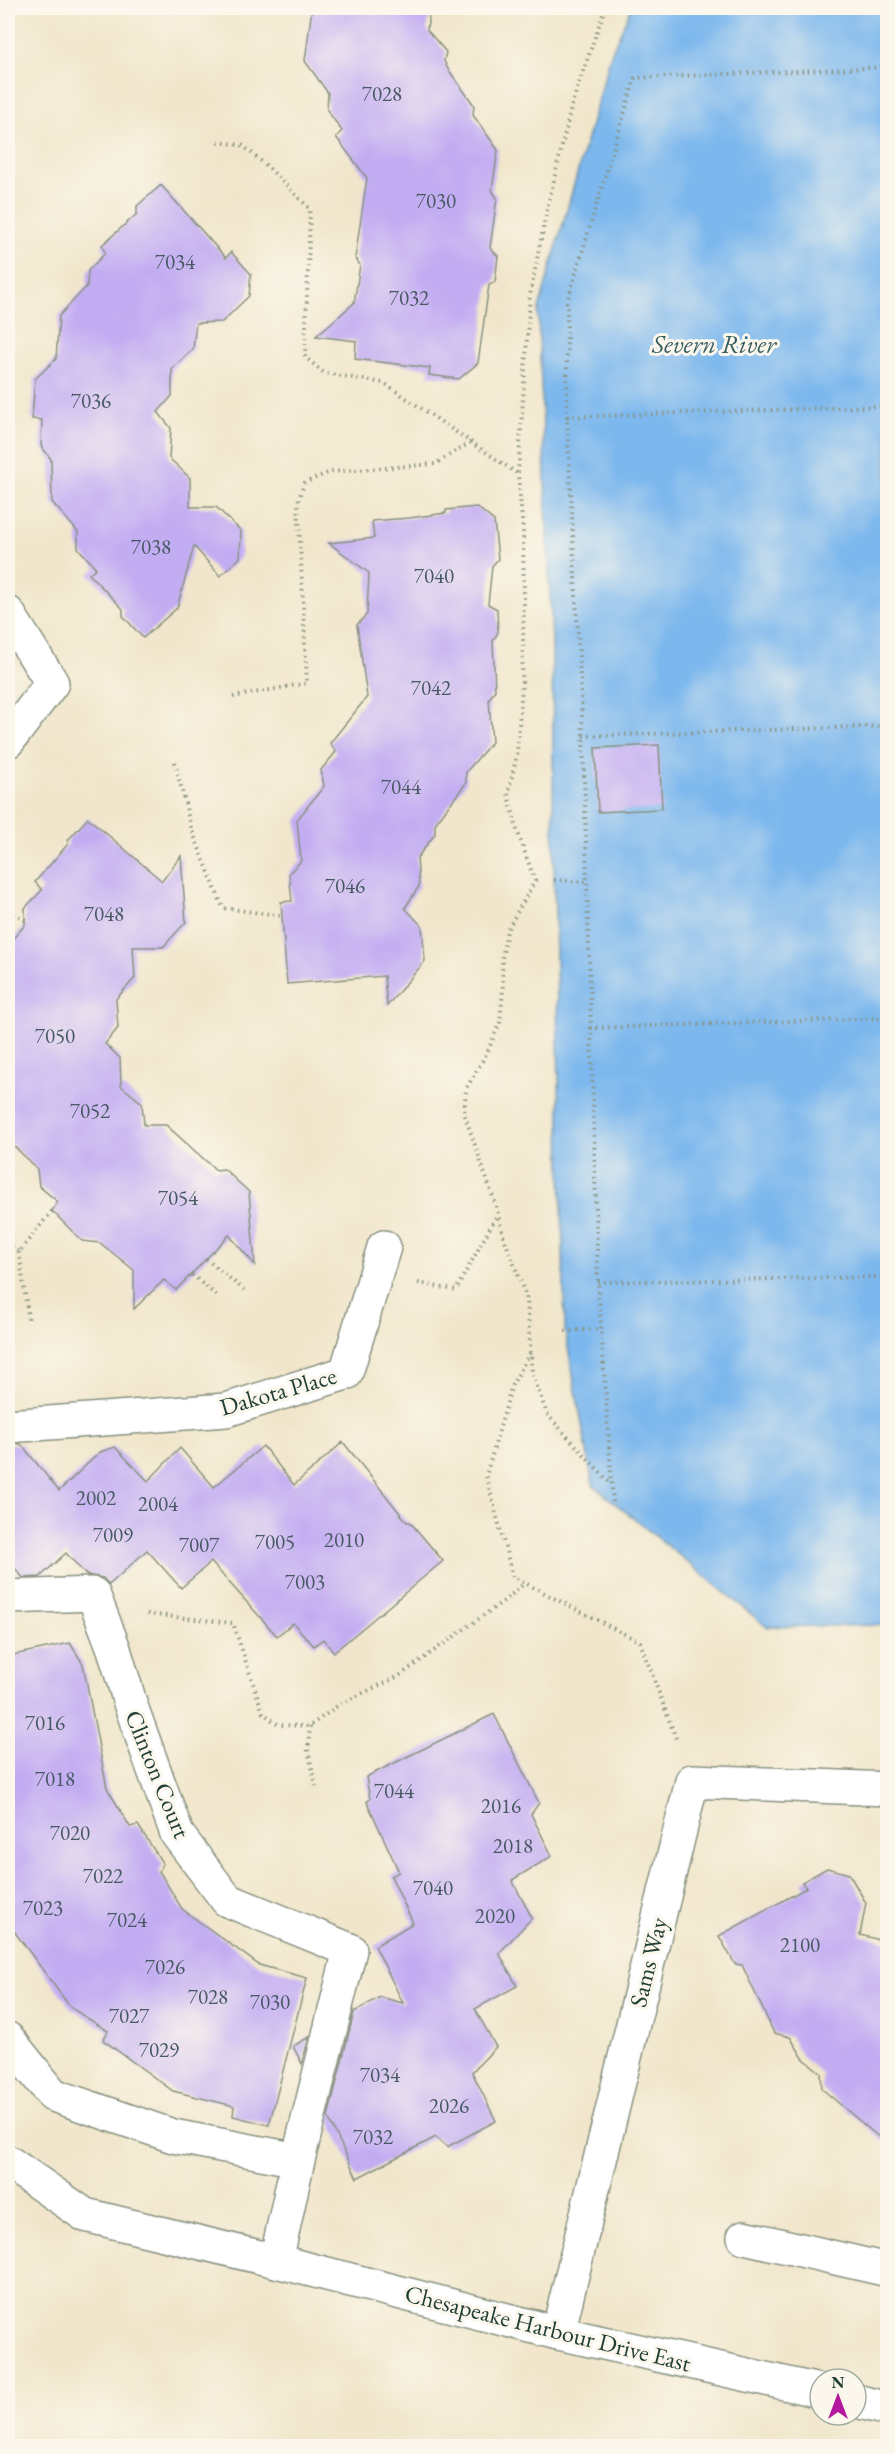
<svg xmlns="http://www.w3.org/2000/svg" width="895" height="2454" font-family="'EB Garamond',serif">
<rect width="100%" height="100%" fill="#fbf7ec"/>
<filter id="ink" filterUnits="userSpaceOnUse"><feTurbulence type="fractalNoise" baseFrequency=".0167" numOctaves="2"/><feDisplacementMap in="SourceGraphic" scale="12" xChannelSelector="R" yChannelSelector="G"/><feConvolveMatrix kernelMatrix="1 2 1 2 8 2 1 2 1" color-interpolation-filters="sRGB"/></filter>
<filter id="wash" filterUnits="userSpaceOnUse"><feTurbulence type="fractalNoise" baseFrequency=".008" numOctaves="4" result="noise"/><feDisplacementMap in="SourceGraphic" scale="24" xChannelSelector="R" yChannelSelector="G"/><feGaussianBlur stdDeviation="1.35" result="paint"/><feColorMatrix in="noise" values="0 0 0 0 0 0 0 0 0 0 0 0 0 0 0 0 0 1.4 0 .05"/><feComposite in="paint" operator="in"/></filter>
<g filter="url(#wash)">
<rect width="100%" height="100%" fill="#f1e6cb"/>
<polygon fill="#7bb7ed" stroke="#4d7a90" stroke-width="1.5" points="631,8 887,8 887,1625 767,1627 593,1485 565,1331 554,880 552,643 538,312 611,54"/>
<g id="blocks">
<g fill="#c3adf2">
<polygon points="312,8 430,8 427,30 446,52 444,61 448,69 474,105 473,115 498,150 492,190 497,198 490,248 498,256 495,282 489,285 478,363 459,379 429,375 430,368 355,359 356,341 316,336 354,303 360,265 355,258 367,178 336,137 342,131 327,110 328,93 305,61"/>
<polygon points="161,185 226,258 231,252 251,274 249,296 222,322 196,323 193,349 172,369 172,396 158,412 171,428 169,458 190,478 190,507 216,507 241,531 240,558 220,576 194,546 177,608 143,638 123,616 123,609 89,574 96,568 78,548 78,532 52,502 51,459 41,446 42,420 32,419 35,379 56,359 59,316 87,286 88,271 105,253 102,245 137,214 137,206"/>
<polygon points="477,507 494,521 498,559 492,566 488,604 497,609 498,632 493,641 495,690 489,699 492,742 466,772 466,783 435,824 435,834 417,858 419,886 405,908 422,926 425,961 387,1006 384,976 287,984 281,902 292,901 289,873 301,861 297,820 324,786 321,770 336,752 330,743 367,697 357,625 367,614 369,573 329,543 374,538 372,521 409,518 446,513 446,510"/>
<polygon points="659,745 662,809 598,812 595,748"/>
<polygon points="88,818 162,881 181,856 186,922 163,947 133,947 135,978 116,999 118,1028 105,1044 120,1058 121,1086 142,1103 144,1125 166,1125 216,1170 224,1169 249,1192 255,1265 229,1235 176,1290 164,1280 134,1309 134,1270 100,1243 82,1241 52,1211 58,1202 39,1186 37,1169 9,1141 8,944 25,925 25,908 42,890 35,882 68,844 68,840"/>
<polygon points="343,1442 407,1522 410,1522 443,1561 334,1652 323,1639 314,1646 293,1623 277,1636 211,1562 181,1588 147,1550 109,1585 103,1578 86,1575 66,1553 40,1577 23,1578 8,1560 8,1444 21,1444 59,1491 100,1452 115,1447 148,1481 180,1448 214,1487 263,1446 294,1485"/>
<polygon points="70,1643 83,1664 107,1788 130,1827 138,1825 163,1864 159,1871 182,1909 259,1965 307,1978 269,2125 233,2116 234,2106 173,2091 103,2040 108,2031 71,2008 8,1923 8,1656"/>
<polygon points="494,1714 539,1803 531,1814 552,1856 512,1880 532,1918 499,1953 517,1986 475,2009 496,2047 472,2072 496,2121 447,2147 436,2137 357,2178 328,2117 354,2012 380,1997 403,2003 375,1946 413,1923 391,1876 399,1872 367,1802 370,1799 366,1777"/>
<polygon points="827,1868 849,1874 866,1903 860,1935 888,1942 888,2145 822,2089 821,2073 803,2058 790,2037 774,2033 742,1965 735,1964 719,1936 806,1888 802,1882"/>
<polygon points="309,2037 302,2064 293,2046"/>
</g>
</g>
</g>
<g filter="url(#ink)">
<use href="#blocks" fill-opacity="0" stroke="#889280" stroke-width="1.5"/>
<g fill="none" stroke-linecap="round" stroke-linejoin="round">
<g stroke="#889280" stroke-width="36">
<g id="minor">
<polyline points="8,613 52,683 8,741"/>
<polyline points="8,1426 226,1410 346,1373 384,1247"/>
<polyline points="8,1597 93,1594 114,1649 131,1706 177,1834 227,1900 350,1950 298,2160"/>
<polyline points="8,2039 53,2095 173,2136 298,2160 276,2261"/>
<polyline points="8,2162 85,2215 276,2261 558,2333 820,2391"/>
<polyline points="744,2237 888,2270"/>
<polyline points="558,2333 692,1781 888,1789"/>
<polyline points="856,2401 888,2409"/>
</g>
</g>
<g stroke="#889280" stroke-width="4" stroke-dasharray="1.5 4.5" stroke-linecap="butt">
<polyline points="605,8 572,104 547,209 530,295 518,474 523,531 524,598 522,685 517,754 508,794 517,830 535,881 507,930 502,959 503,990 500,1022 487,1053 466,1089 464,1113 496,1206 503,1235 527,1299 532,1373 547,1414 611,1484"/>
<polyline points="218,142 242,145 267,166 310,209 305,357 324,373 384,383 518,474"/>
<polyline points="567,417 888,406"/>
<polyline points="233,697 307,683 298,502 304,483 330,472 435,464 471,442"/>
<polyline points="583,736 888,726"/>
<polyline points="175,762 191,828 223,908 283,916"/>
<polyline points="554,880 586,882"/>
<polyline points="8,911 25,920"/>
<polyline points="590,1028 888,1018"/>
<polyline points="8,1242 19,1252 52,1211"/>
<polyline points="19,1252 29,1322"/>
<polyline points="206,1259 244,1290"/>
<polyline points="192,1275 217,1296"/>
<polyline points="598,1282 888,1277"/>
<polyline points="418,1283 456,1290 497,1215"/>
<polyline points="565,1331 600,1329"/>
<polyline points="530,1353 512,1385 486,1476 513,1577 640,1642 677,1741"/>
<polyline points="613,1502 598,1282 583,736 567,417 567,302 635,78 888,67"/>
<polyline points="147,1614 233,1623 263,1713 279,1725 310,1726 340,1704 399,1676 505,1600 525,1583"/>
<polyline points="310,1726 308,1750 316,1786"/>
</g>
<use href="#minor" stroke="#fff" stroke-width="33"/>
</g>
</g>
<g text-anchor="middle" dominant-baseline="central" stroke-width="6" stroke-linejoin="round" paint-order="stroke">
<g font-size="21" fill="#485964">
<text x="382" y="93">7028</text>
<text x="436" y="200">7030</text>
<text x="175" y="261">7034</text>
<text x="409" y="297">7032</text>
<text x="91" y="400">7036</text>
<text x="151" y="546">7038</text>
<text x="434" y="575">7040</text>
<text x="431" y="687">7042</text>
<text x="401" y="786">7044</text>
<text x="345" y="885">7046</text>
<text x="104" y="913">7048</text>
<text x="55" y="1035">7050</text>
<text x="90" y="1110">7052</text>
<text x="178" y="1197">7054</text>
<text x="96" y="1497">2002</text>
<text x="158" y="1503">2004</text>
<text x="113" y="1534">7009</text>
<text x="344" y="1539">2010</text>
<text x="275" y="1541">7005</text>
<text x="199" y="1544">7007</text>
<text x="305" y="1581">7003</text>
<text x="45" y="1722">7016</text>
<text x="55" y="1778">7018</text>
<text x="394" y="1790">7044</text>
<text x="501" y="1805">2016</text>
<text x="70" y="1832">7020</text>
<text x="513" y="1845">2018</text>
<text x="103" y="1875">7022</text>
<text x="433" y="1887">7040</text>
<text x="43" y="1907">7023</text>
<text x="495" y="1915">2020</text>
<text x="127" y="1919">7024</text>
<text x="800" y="1944">2100</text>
<text x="165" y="1966">7026</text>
<text x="208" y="1996">7028</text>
<text x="270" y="2001">7030</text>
<text x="129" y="2015">7027</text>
<text x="159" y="2049">7029</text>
<text x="380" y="2074">7034</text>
<text x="449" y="2105">2026</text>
<text x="373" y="2136">7032</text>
</g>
<g font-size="24" fill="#1f3d34" stroke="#fbf7ec">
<text transform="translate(278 1391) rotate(-16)">Dakota Place</text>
<text transform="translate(158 1774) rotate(68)">Clinton Court</text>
<text transform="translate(648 1962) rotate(-76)">Sams Way</text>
<text transform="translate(548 2328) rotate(14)">Chesapeake Harbour Drive East</text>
</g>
<g font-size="26" font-style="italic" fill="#365c62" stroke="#fbf7ec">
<text x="714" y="344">Severn River</text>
</g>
</g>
<rect width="895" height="2454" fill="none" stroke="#fbf7ec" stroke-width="30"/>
<g transform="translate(838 2397)"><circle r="28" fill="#fbf7ec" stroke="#a3ada2" stroke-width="1.5"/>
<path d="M0-4.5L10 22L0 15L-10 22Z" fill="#b5179e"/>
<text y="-9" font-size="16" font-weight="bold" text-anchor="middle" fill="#1f3d34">N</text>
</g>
</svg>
